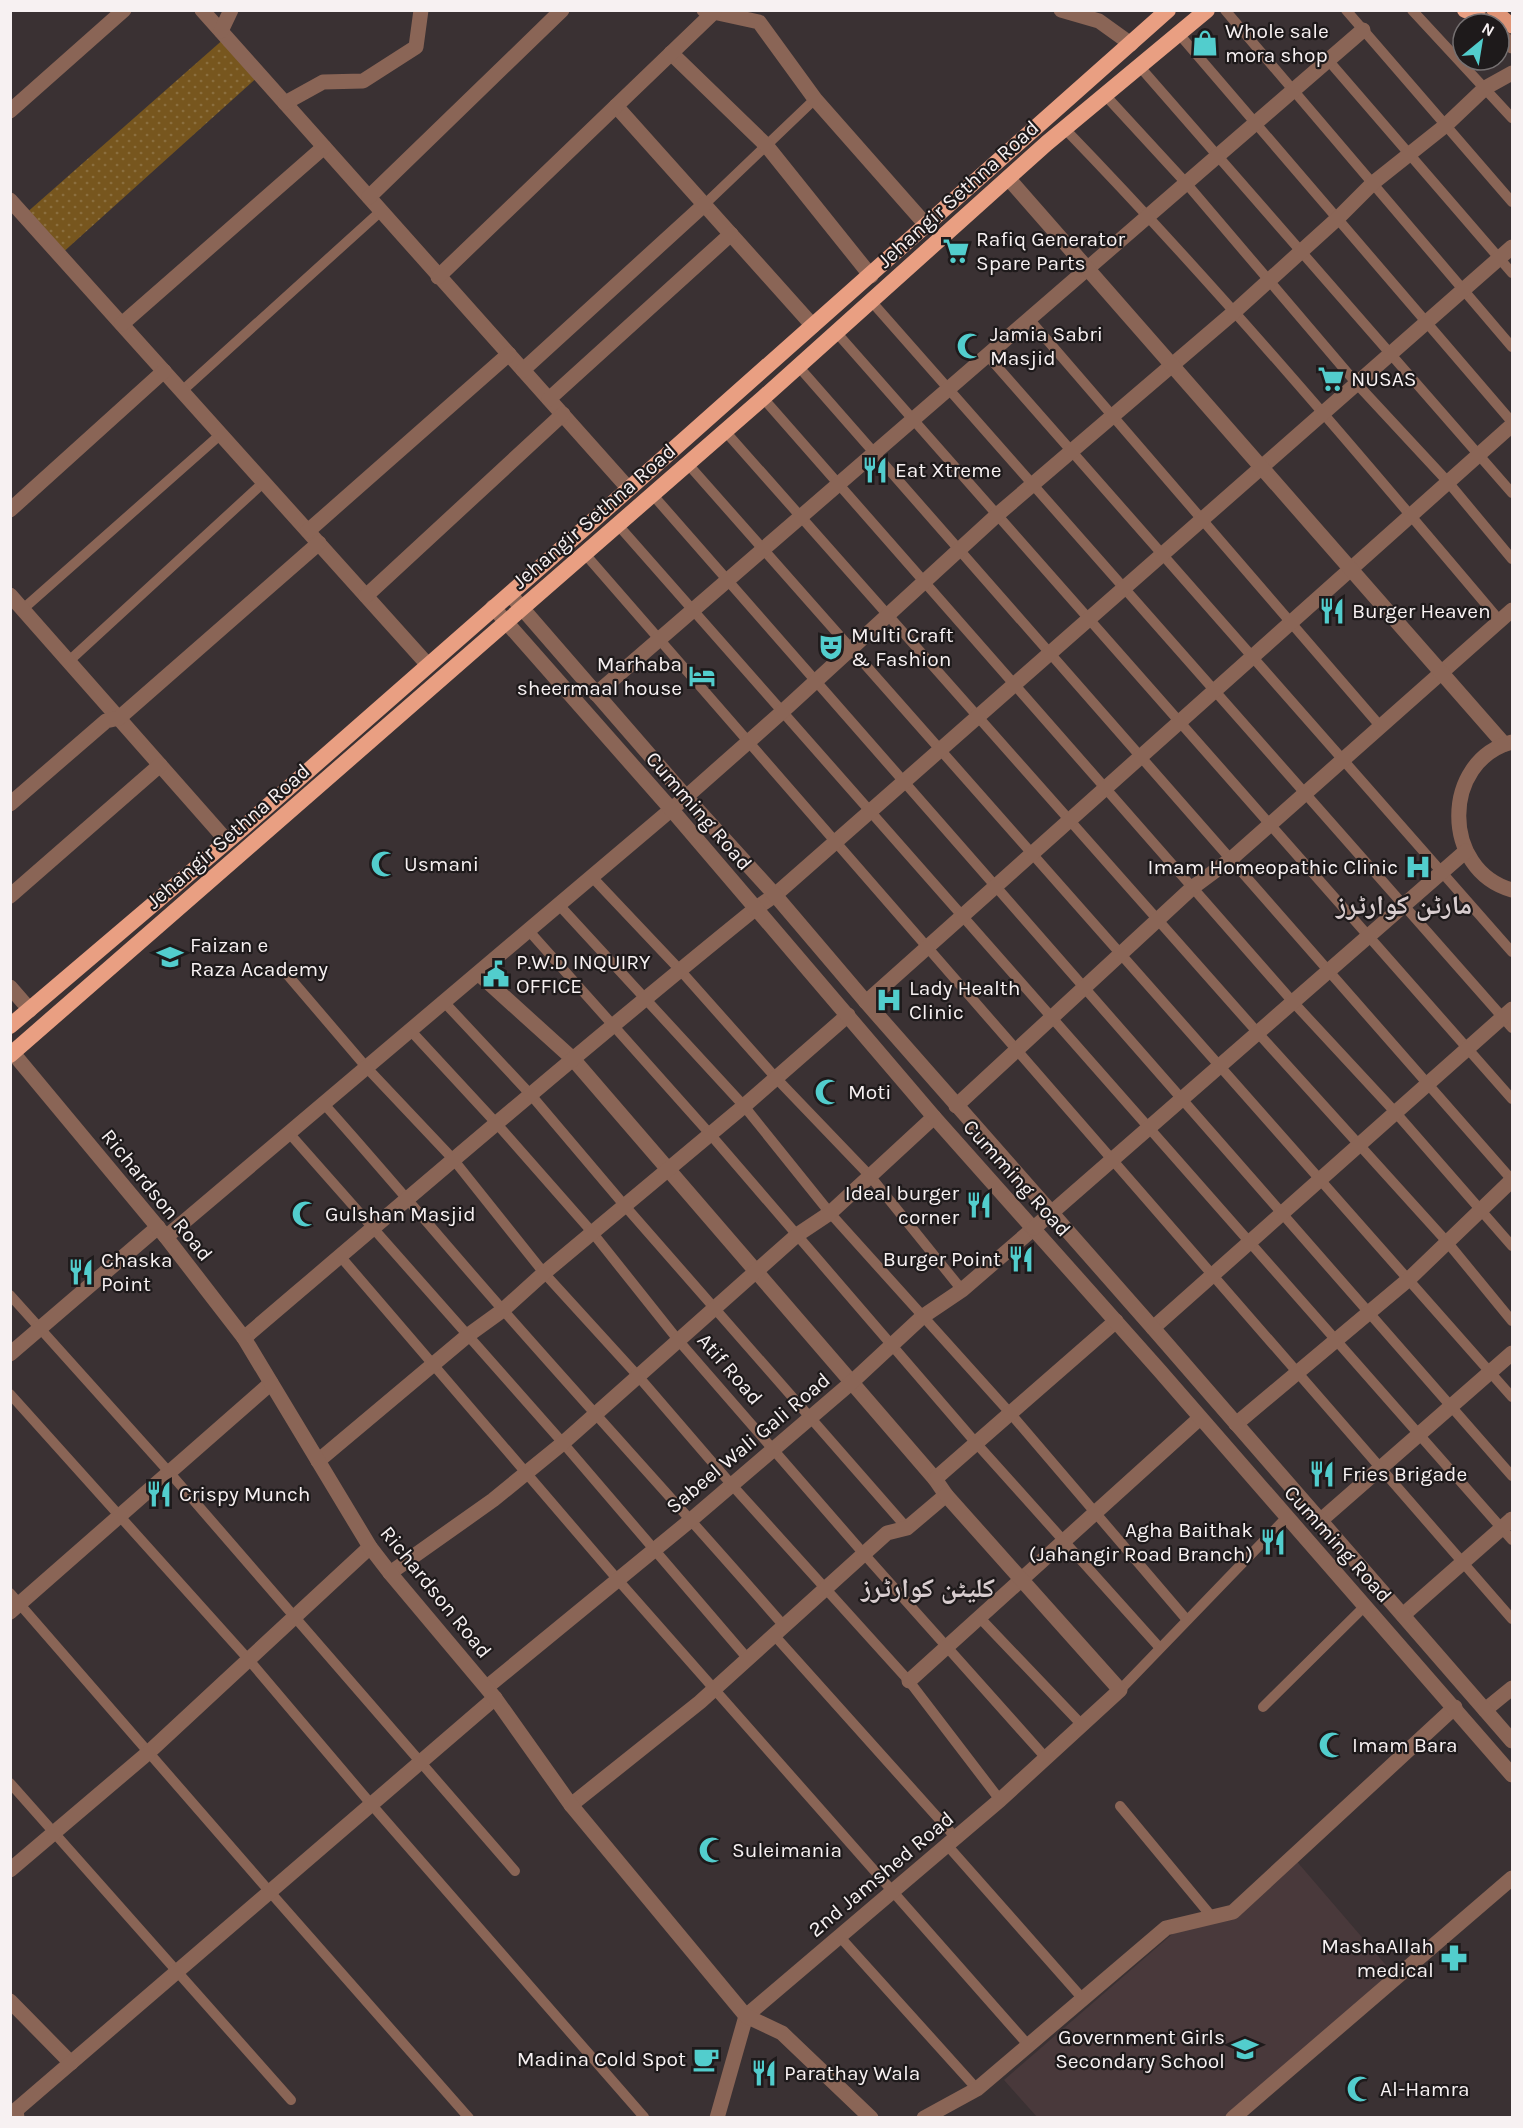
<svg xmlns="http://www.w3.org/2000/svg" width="1523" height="2128" font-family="Karla,'Noto Naskh Arabic',sans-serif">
<defs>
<pattern id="grass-dots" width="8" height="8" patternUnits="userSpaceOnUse" patternTransform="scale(1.5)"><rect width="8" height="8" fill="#77561e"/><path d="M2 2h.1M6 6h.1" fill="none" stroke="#8b6f3f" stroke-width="1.8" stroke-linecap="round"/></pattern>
</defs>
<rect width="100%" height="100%" fill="#3a3133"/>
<polygon fill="#49393b" points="1293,1857 1397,1978 1233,2117 1037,2117 1004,2080 1185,1923 1233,1912"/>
<polygon fill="url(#grass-dots)" points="226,37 260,75 60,255 24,215"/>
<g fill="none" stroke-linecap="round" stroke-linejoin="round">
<g stroke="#8a6556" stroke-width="10">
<polyline points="1225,10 1512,347"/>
<polyline points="1346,10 1512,202"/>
<polyline points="1412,10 1512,118"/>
<polyline points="1179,34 1512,422"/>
<polyline points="1328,60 1512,273"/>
<polyline points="1140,67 1512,493"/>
<polyline points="1105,95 1186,183 1357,384 1448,482 1512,559"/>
<path d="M1065,129C1217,286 1359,454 1500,621"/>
<polyline points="705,204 815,99"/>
<polyline points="871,301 1512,1028"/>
<polyline points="1029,319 1381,727"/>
<polyline points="836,332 1512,1099"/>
<polyline points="987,355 1512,952"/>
<polyline points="798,366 1512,1180"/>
<polyline points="182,391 381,211"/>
<polyline points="763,398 1293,1002 1396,1113 1512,1246"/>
<polyline points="724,430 1258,1033 1448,1243 1512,1321"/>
<polyline points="687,463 1512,1397"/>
<polyline points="652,494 1512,1476"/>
<polyline points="618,525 1512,1540"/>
<polyline points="585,554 1512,1619"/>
<polyline points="23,609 221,434"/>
<polyline points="69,661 264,482"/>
<polyline points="592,877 680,970 776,1078 870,1176 962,1290"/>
<polyline points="559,905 744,1106 830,1213 1011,1414 1187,1620"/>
<polyline points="529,931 710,1134 976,1443 1159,1647"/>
<polyline points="285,972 367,1068 453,1159 544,1273 638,1376 731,1484 909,1681 1000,1800"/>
<polyline points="445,1003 531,1095 625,1206 907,1528"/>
<polyline points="411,1031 497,1124 592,1232 678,1340 864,1554 1046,1758"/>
<path d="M324,1104C385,1172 443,1242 503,1310C596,1416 692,1520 784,1626"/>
<polyline points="289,1133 563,1443 748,1659"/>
<polyline points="340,1256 618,1580 1029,2046"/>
<polyline points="10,1295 169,1472 515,1871"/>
<polyline points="10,1394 249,1660 371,1804 644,2117"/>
<polyline points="10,1593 270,1892 469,2118"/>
<polyline points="979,1617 1082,1725"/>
<polyline points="774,1635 956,1838"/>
<polyline points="1120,1690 1286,1518"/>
<polyline points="1263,1707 1365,1606"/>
<polyline points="10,1783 291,2100"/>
<polyline points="1120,1806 1212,1917"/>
<polyline points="947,1845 1083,1999"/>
<polyline points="840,1937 977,2089"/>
</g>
<g stroke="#8a6556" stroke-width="15">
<polyline points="202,10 629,489"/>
<polyline points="704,10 759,22 815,99 927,226"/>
<polyline points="1061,10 1099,21 1131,44"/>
<polyline points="221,31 231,10"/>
<polyline points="671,53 766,145 871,276"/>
<polyline points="285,103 323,82 363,81 416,47 421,10"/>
<polyline points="616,106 813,326"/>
<polyline points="10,111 124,10"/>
<polyline points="369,197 562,10"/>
<polyline points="10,200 428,665"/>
<polyline points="438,277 714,12"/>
<polyline points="122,324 324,147"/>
<polyline points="523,370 705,204"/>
<polyline points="549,399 731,234"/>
<polyline points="10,510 164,371"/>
<polyline points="308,531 509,354"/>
<polyline points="10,595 227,841"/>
<polyline points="366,596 563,414"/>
<polyline points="596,694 1363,30"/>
<polyline points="10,804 106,721 119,718 319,543"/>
<polyline points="10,896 160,765"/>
<polyline points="479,974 573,1059 935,1479"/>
<polyline points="10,987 30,1010"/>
<polyline points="866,1002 1512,425"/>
<polyline points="956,1106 1192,888 1231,859 1512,610"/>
<polyline points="166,1237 686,797 782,712 997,515 1233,313 1338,218 1373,183 1446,125 1485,88 1512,73"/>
<polyline points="1153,1328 1512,1009"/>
<path d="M244,1338C413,1194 582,1049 755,909L775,895L1512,247"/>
<polyline points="10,1354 158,1227"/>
<polyline points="1236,1424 1409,1279 1512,1180"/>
<polyline points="318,1461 467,1336 503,1310 544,1273 744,1106 848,1015"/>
<polyline points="1320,1521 1512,1353"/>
<polyline points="390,1573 493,1500 563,1443 797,1235 830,1213 934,1117"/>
<polyline points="10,1612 271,1383"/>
<polyline points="1403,1615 1512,1519"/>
<polyline points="909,1681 1200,1418"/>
<polyline points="487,1687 692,1519 852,1382 922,1317 962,1290 1034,1228"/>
<polyline points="1485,1710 1512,1688"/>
<polyline points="571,1805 700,1702 887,1533 907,1528 946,1495 935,1479 1116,1321"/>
<polyline points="10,1870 149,1752 370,1547"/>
<polyline points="10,2001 71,2063"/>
<polyline points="17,2118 16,2110 495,1698"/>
<polyline points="717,2118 746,2016 1000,1800 1120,1690 946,1495"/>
<polyline points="924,2118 977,2089 1166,1928 1233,1912 1455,1707"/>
</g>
<g stroke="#8a6556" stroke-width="15">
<polyline points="1472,10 1488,24"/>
<polyline points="1499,34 1512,46"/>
<polyline points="1008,178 1504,744"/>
<polyline points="515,600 686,797 775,895 866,1002 1153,1328 1512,1741"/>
<polyline points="493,607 671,809 934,1117 1160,1371 1512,1775"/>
<path d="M1512,742C1441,761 1441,870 1512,890"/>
<polyline points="13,1053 166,1237 244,1338 370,1547 390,1573 495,1698 571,1805 746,2016 782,2033 871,2118"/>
<polyline points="1034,1228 1466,851"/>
<polyline points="1233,2118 1512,1878"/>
</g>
<polyline stroke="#de9375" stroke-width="15" points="1494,10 1512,26"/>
<g stroke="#e99f82" stroke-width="16">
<polyline points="1465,10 1477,14"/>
<polyline points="10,1026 244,827 569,542 1168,10"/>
<polyline points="10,1055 763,398 1047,143 1207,10"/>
</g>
</g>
<defs>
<g id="shop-bare" transform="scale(2.07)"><path d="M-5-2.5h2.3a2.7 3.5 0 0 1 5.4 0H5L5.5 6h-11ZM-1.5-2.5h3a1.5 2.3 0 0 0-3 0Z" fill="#52cdcd" stroke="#1e1a1b" stroke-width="2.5" paint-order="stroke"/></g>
<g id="supermarket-bare" transform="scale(2.07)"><path d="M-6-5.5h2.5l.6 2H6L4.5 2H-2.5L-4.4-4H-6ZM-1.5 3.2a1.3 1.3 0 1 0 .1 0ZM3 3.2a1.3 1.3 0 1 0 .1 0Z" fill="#52cdcd" stroke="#1e1a1b" stroke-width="2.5" paint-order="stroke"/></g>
<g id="mosque-bare" transform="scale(2.07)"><path d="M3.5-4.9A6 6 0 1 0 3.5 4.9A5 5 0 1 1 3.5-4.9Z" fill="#52cdcd" stroke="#1e1a1b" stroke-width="2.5" paint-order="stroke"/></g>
<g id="restaurant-bare" transform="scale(2.07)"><path d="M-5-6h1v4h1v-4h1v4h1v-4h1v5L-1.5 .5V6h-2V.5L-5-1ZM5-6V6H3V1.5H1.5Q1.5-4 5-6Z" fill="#52cdcd" stroke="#1e1a1b" stroke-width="2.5" paint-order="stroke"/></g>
<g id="theatre-bare" transform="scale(2.07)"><path d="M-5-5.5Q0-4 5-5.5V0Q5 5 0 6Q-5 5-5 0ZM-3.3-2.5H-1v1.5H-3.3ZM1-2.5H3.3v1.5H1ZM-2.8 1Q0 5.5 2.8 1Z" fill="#52cdcd" stroke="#1e1a1b" stroke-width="2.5" paint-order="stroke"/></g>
<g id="hotel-bare" transform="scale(2.07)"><path d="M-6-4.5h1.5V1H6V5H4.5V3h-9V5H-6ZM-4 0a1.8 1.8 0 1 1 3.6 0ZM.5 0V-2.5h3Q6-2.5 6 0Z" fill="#52cdcd" stroke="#1e1a1b" stroke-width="2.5" paint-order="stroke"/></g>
<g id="hospital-bare" transform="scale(2.07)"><path d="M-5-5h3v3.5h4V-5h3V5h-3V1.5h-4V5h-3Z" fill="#52cdcd" stroke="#1e1a1b" stroke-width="2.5" paint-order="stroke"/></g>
<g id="university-bare" transform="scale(2.07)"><path d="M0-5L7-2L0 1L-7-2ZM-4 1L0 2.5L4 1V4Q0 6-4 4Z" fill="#52cdcd" stroke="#1e1a1b" stroke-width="2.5" paint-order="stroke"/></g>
<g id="civic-bare" transform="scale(2.07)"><path d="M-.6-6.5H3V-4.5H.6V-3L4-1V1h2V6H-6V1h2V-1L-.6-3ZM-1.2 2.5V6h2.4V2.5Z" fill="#52cdcd" stroke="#1e1a1b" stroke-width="2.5" paint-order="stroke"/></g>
<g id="pharmacy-bare" transform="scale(2.07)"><path d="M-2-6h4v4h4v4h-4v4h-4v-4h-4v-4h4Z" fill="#52cdcd" stroke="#1e1a1b" stroke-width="2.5" paint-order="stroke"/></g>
<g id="school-bare" transform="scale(2.07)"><path d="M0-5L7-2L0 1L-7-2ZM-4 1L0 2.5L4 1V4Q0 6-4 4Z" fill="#52cdcd" stroke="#1e1a1b" stroke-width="2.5" paint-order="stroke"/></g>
<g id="cafe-bare" transform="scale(2.07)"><path d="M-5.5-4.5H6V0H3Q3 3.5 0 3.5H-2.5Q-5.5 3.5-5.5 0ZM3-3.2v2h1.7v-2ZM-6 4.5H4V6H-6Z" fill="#52cdcd" stroke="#1e1a1b" stroke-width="2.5" paint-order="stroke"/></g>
</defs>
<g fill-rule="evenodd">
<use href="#shop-bare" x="1205" y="43"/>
<use href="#supermarket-bare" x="956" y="251"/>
<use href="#mosque-bare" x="970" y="346"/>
<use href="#supermarket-bare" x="1331" y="379"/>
<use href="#restaurant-bare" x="875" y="470"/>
<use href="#restaurant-bare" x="1332" y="611"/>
<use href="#theatre-bare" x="831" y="647"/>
<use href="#hotel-bare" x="702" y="676"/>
<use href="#mosque-bare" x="384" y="864"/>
<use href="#hospital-bare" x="1418" y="867"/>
<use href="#university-bare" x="170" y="957"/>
<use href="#civic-bare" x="496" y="974"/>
<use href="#hospital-bare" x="889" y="1000"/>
<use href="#mosque-bare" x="828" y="1092"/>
<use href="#restaurant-bare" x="979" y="1205"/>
<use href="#mosque-bare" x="305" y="1214"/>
<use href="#restaurant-bare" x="1021" y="1259"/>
<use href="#restaurant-bare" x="81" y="1272"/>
<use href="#restaurant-bare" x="1322" y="1474"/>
<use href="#restaurant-bare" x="159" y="1494"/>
<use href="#restaurant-bare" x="1273" y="1542"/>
<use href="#mosque-bare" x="1332" y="1745"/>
<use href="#mosque-bare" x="712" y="1850"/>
<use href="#pharmacy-bare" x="1454" y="1958"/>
<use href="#school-bare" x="1245" y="2049"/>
<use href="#cafe-bare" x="706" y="2059"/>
<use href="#restaurant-bare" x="764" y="2073"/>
<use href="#mosque-bare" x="1360" y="2089"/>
</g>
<g text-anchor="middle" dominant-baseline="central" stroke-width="4.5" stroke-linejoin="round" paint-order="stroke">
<g font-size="21" fill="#f7f1f2" stroke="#1e1a1b" text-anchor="start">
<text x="1225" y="31">Whole sale<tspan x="1225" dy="24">mora shop</tspan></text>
<text x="976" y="239">Rafiq Generator<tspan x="976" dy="24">Spare Parts</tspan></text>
<text x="990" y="334">Jamia Sabri<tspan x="990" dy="24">Masjid</tspan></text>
<text x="1351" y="379">NUSAS</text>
<text x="895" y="470">Eat Xtreme</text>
<text x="1352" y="611">Burger Heaven</text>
<text x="851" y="635">Multi Craft<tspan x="851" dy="24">&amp; Fashion</tspan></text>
<text x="682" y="664" text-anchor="end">Marhaba<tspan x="682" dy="24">sheermaal house</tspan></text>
<text x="404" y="864">Usmani</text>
<text x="1398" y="867" text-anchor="end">Imam Homeopathic Clinic</text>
<text x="190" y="945">Faizan e<tspan x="190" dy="24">Raza Academy</tspan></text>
<text x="516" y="962">P.W.D INQUIRY<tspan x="516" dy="24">OFFICE</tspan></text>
<text x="909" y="988">Lady Health<tspan x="909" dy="24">Clinic</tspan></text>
<text x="848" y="1092">Moti</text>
<text x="959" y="1193" text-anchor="end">Ideal burger<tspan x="959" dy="24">corner</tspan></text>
<text x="325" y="1214">Gulshan Masjid</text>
<text x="1001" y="1259" text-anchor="end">Burger Point</text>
<text x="101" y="1260">Chaska<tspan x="101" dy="24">Point</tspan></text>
<text x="1342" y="1474">Fries Brigade</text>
<text x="179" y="1494">Crispy Munch</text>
<text x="1253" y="1530" text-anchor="end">Agha Baithak<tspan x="1253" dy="24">(Jahangir Road Branch)</tspan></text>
<text x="1352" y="1745">Imam Bara</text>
<text x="732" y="1850">Suleimania</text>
<text x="1434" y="1946" text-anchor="end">MashaAllah<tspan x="1434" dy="24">medical</tspan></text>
<text x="1225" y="2037" text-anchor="end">Government Girls<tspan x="1225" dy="24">Secondary School</tspan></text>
<text x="686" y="2059" text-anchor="end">Madina Cold Spot</text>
<text x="784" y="2073">Parathay Wala</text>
<text x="1380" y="2089">Al-Hamra</text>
</g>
<g font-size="21" fill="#f7f1f2" stroke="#1e1a1b">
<text transform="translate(958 194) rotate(-42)">Jehangir Sethna Road</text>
<text transform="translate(594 516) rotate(-41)">Jehangir Sethna Road</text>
<text transform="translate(699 811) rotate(49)">Cumming Road</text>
<text transform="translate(228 836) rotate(-41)">Jehangir Sethna Road</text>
<text transform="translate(1017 1178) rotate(48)">Cumming Road</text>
<text transform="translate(157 1195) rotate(51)">Richardson Road</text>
<text transform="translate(730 1369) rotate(49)">Atif Road</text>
<text transform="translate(748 1443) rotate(-40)">Sabeel Wali Gali Road</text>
<text transform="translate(1338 1544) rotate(48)">Cumming Road</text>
<text transform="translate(436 1592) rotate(51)">Richardson Road</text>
<text transform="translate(881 1874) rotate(-40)">2nd Jamshed Road</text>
</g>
<g font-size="27" font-weight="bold" fill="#d7ccce" stroke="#1e1a1b">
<text x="1404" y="905">مارٹن کوارٹرز</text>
<text x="928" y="1588">کلیٹن کوارٹرز</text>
</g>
</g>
<rect width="1523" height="2128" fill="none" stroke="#f7f1f2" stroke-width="24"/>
<g transform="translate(1481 42) rotate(30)"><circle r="28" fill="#1e1a1b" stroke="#757071" stroke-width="1.5"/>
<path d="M0-4.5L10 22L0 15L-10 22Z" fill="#52cdcd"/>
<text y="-9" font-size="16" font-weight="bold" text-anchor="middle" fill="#f7f1f2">N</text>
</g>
</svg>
